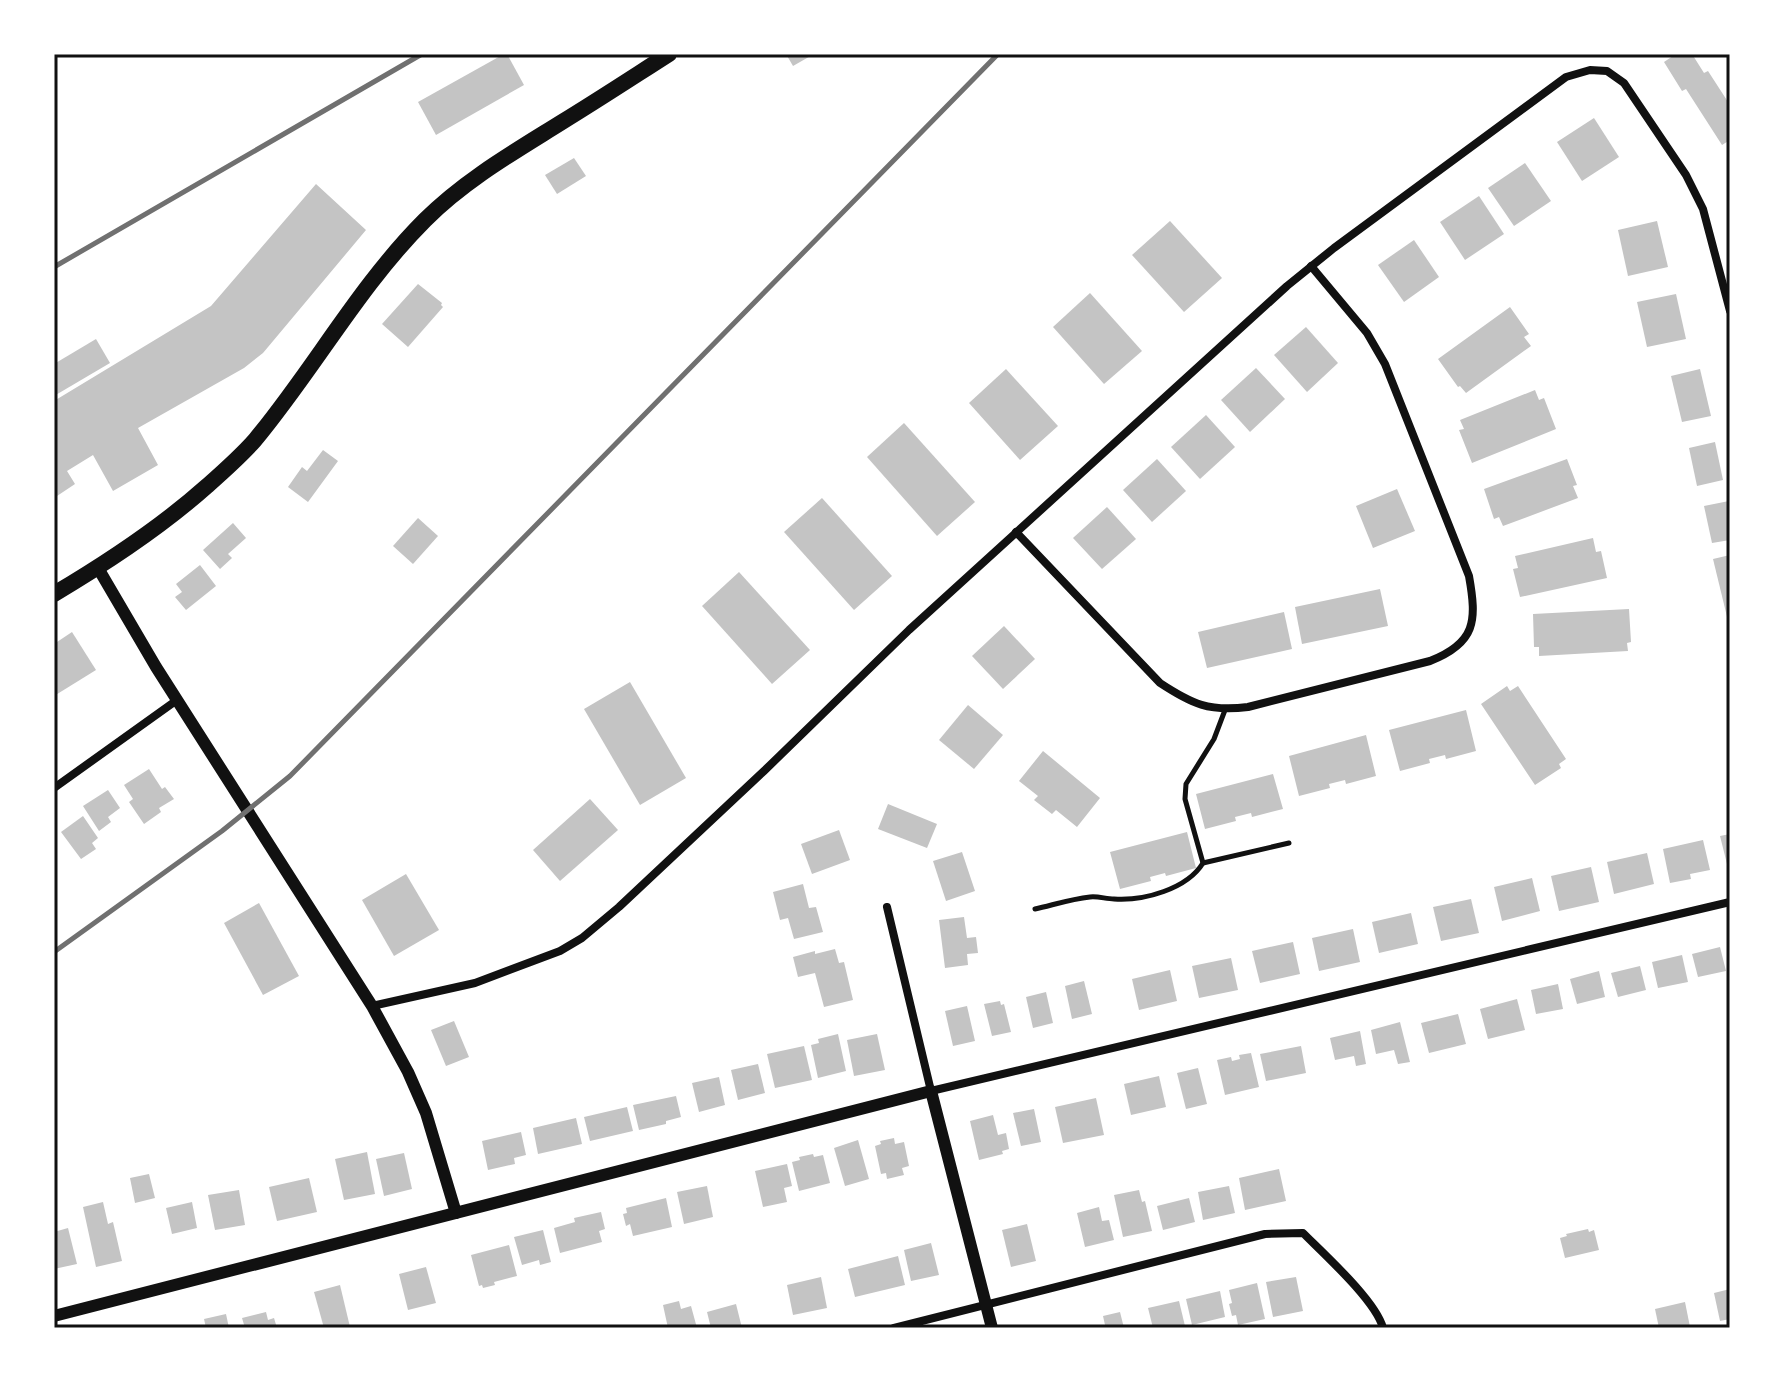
<svg xmlns="http://www.w3.org/2000/svg" width="1784" height="1382" font-family="Jost,sans-serif">
<rect width="100%" height="100%" fill="#fff"/>
<g fill="#c4c4c4">
<polygon points="504,54 507,54 524,85 436,135 418,102"/>
<polygon points="786,54 814,54 793,66"/>
<polygon points="1676,54 1692,54 1704,73 1708,71 1730,105 1730,140 1722,145 1686,89 1682,91 1664,62"/>
<polygon points="1594,118 1619,157 1582,181 1557,142"/>
<polygon points="574,158 586,176 557,194 545,175"/>
<polygon points="1525,163 1551,201 1514,226 1488,188"/>
<polygon points="316,184 366,230 263,353 244,368 138,428 158,465 113,491 93,455 67,471 75,484 54,498 54,401 211,306"/>
<polygon points="1479,196 1504,234 1465,260 1440,222"/>
<polygon points="1170,221 1222,278 1184,312 1132,255"/>
<polygon points="1657,221 1668,267 1628,276 1618,230"/>
<polygon points="1414,240 1439,277 1404,302 1378,265"/>
<polygon points="418,284 442,303 441,305 443,307 408,347 382,324"/>
<polygon points="1090,293 1142,351 1104,384 1053,327"/>
<polygon points="1676,294 1686,339 1647,347 1637,302"/>
<polygon points="1510,307 1529,334 1524,337 1531,346 1466,393 1460,386 1458,387 1438,359"/>
<polygon points="1306,327 1338,363 1307,392 1274,355"/>
<polygon points="96,339 110,363 54,396 54,364"/>
<polygon points="1256,368 1285,399 1250,432 1221,400"/>
<polygon points="1006,369 1058,426 1020,460 969,403"/>
<polygon points="1700,369 1711,416 1682,422 1671,376"/>
<polygon points="1535,390 1539,400 1544,398 1556,429 1472,463 1459,430 1464,429 1460,420"/>
<polygon points="1206,415 1235,447 1200,479 1171,447"/>
<polygon points="904,423 975,502 937,536 867,457"/>
<polygon points="1715,442 1723,480 1697,486 1689,448"/>
<polygon points="323,450 338,461 308,502 288,487 302,467 307,471"/>
<polygon points="1157,459 1186,491 1152,522 1123,490"/>
<polygon points="1567,459 1577,485 1573,486 1578,498 1503,526 1499,517 1494,519 1484,489"/>
<polygon points="1397,489 1415,531 1373,548 1356,506"/>
<polygon points="822,498 892,576 854,610 784,532"/>
<polygon points="1729,501 1730,540 1712,543 1704,506"/>
<polygon points="1107,507 1136,539 1102,569 1073,538"/>
<polygon points="418,518 438,536 413,564 393,546"/>
<polygon points="233,523 246,538 228,554 232,558 220,569 203,550"/>
<polygon points="1593,538 1596,552 1601,551 1607,578 1520,597 1513,569 1518,568 1515,556"/>
<polygon points="1730,555 1730,625 1729,625 1713,559"/>
<polygon points="200,565 216,586 186,610 175,597 182,592 176,584"/>
<polygon points="739,572 810,650 772,684 702,606"/>
<polygon points="1380,589 1388,626 1302,644 1295,607"/>
<polygon points="1629,609 1631,642 1627,643 1628,651 1539,656 1539,647 1534,647 1533,614"/>
<polygon points="1284,612 1292,649 1207,668 1198,632"/>
<polygon points="1004,626 1035,659 1003,689 972,656"/>
<polygon points="72,632 96,670 54,696 54,644"/>
<polygon points="630,682 686,778 640,805 584,709"/>
<polygon points="1507,686 1510,691 1518,686 1566,759 1559,764 1561,768 1535,785 1481,704"/>
<polygon points="968,705 1003,735 974,769 939,740"/>
<polygon points="1466,710 1476,751 1446,759 1445,755 1429,759 1430,763 1400,771 1389,730"/>
<polygon points="1366,735 1376,776 1346,784 1345,780 1329,784 1330,788 1299,796 1289,756"/>
<polygon points="1043,751 1100,798 1077,827 1056,810 1052,814 1034,800 1038,796 1019,781"/>
<polygon points="149,769 162,789 165,787 174,799 159,808 161,812 144,824 129,802 133,799 124,785"/>
<polygon points="1273,774 1283,809 1252,817 1251,813 1235,817 1236,821 1205,829 1196,794"/>
<polygon points="108,790 120,808 108,817 111,822 99,831 83,806"/>
<polygon points="590,799 618,830 560,881 533,850"/>
<polygon points="888,804 937,824 927,848 878,829"/>
<polygon points="83,816 98,838 92,843 96,849 81,859 61,832"/>
<polygon points="839,830 850,860 812,874 801,844"/>
<polygon points="1187,832 1196,868 1166,876 1165,873 1150,877 1151,881 1120,889 1110,852"/>
<polygon points="1730,834 1730,872 1729,872 1720,836"/>
<polygon points="1703,840 1710,870 1690,874 1691,879 1670,883 1663,849"/>
<polygon points="962,852 975,891 946,901 933,861"/>
<polygon points="1647,853 1654,884 1614,894 1607,862"/>
<polygon points="1591,867 1599,902 1559,911 1551,876"/>
<polygon points="406,874 439,930 394,956 362,900"/>
<polygon points="1532,878 1540,911 1502,921 1494,887"/>
<polygon points="803,884 809,908 816,907 823,932 794,939 788,918 780,920 773,892"/>
<polygon points="1471,899 1479,933 1441,941 1433,907"/>
<polygon points="259,903 299,976 263,995 224,923"/>
<polygon points="1411,913 1418,944 1379,953 1372,922"/>
<polygon points="964,917 967,938 976,937 978,953 967,954 968,965 945,968 939,920"/>
<polygon points="1353,929 1360,962 1319,971 1312,938"/>
<polygon points="1293,942 1300,974 1260,983 1252,951"/>
<polygon points="1720,947 1726,971 1698,977 1692,954"/>
<polygon points="835,949 839,963 844,962 853,1000 824,1007 815,973 798,977 793,957 815,951 815,954"/>
<polygon points="1682,955 1688,982 1658,988 1652,962"/>
<polygon points="1231,958 1238,990 1199,998 1192,966"/>
<polygon points="1640,966 1646,990 1618,997 1611,973"/>
<polygon points="1170,970 1177,1001 1139,1010 1132,979"/>
<polygon points="1599,971 1605,997 1577,1004 1570,979"/>
<polygon points="1084,981 1092,1014 1072,1019 1065,986"/>
<polygon points="1558,984 1563,1009 1536,1014 1531,990"/>
<polygon points="1046,992 1053,1023 1033,1028 1026,997"/>
<polygon points="1517,999 1525,1030 1488,1039 1480,1009"/>
<polygon points="1000,1001 1001,1005 1004,1004 1011,1032 992,1036 984,1004"/>
<polygon points="967,1006 975,1041 953,1046 945,1011"/>
<polygon points="1458,1014 1466,1044 1429,1053 1421,1023"/>
<polygon points="454,1021 469,1057 446,1066 431,1030"/>
<polygon points="1400,1022 1410,1062 1398,1064 1394,1050 1376,1054 1371,1030"/>
<polygon points="1360,1031 1366,1064 1356,1066 1354,1056 1335,1060 1330,1038"/>
<polygon points="838,1034 846,1071 818,1078 811,1045 819,1043 818,1039"/>
<polygon points="877,1034 885,1070 854,1076 847,1040"/>
<polygon points="804,1046 812,1080 775,1088 767,1054"/>
<polygon points="1301,1046 1306,1073 1266,1081 1260,1054"/>
<polygon points="1251,1053 1259,1087 1225,1095 1217,1060 1231,1057 1232,1061 1240,1059 1239,1055"/>
<polygon points="758,1064 765,1093 738,1100 731,1070"/>
<polygon points="1198,1068 1207,1104 1186,1109 1177,1073"/>
<polygon points="1159,1076 1166,1107 1131,1115 1124,1084"/>
<polygon points="719,1077 725,1105 699,1112 692,1083"/>
<polygon points="676,1096 681,1117 666,1121 666,1124 639,1130 633,1105"/>
<polygon points="1096,1098 1104,1135 1063,1143 1055,1107"/>
<polygon points="627,1107 633,1131 590,1141 584,1117"/>
<polygon points="1034,1109 1041,1142 1021,1146 1013,1113"/>
<polygon points="993,1115 998,1135 1006,1133 1009,1149 1002,1151 1003,1154 979,1160 970,1121"/>
<polygon points="576,1118 582,1144 538,1154 533,1128"/>
<polygon points="521,1132 526,1155 514,1158 515,1164 488,1170 482,1141"/>
<polygon points="894,1138 895,1144 904,1142 909,1166 902,1168 904,1175 887,1179 886,1173 881,1174 875,1146 881,1144 880,1141"/>
<polygon points="858,1140 869,1179 845,1186 834,1148"/>
<polygon points="367,1152 375,1194 344,1200 335,1159"/>
<polygon points="404,1153 412,1189 384,1196 376,1159"/>
<polygon points="813,1154 814,1157 823,1155 830,1183 799,1191 792,1162 800,1160 799,1157"/>
<polygon points="787,1164 792,1186 784,1188 787,1202 763,1207 755,1171"/>
<polygon points="1279,1169 1286,1201 1245,1210 1239,1178"/>
<polygon points="149,1174 155,1198 135,1203 130,1178"/>
<polygon points="309,1178 317,1212 277,1221 269,1187"/>
<polygon points="707,1186 713,1217 684,1224 677,1192"/>
<polygon points="1229,1186 1235,1213 1203,1220 1198,1192"/>
<polygon points="239,1190 245,1225 215,1230 208,1195"/>
<polygon points="1139,1190 1142,1202 1145,1201 1152,1231 1123,1237 1114,1195"/>
<polygon points="666,1198 672,1227 633,1236 630,1224 626,1226 623,1214 627,1213 626,1208"/>
<polygon points="1189,1198 1195,1222 1163,1230 1157,1206"/>
<polygon points="103,1202 108,1224 113,1222 122,1261 96,1267 83,1207"/>
<polygon points="192,1202 197,1228 172,1234 166,1208"/>
<polygon points="1099,1207 1102,1221 1109,1220 1114,1240 1085,1247 1077,1213"/>
<polygon points="601,1212 605,1229 599,1231 602,1242 560,1253 554,1228 575,1222 574,1218"/>
<polygon points="1027,1224 1036,1261 1011,1267 1002,1230"/>
<polygon points="68,1228 77,1264 54,1269 54,1232"/>
<polygon points="1588,1229 1589,1232 1594,1230 1599,1250 1565,1258 1560,1238 1567,1236 1566,1234"/>
<polygon points="543,1230 551,1262 540,1265 539,1260 522,1265 514,1237"/>
<polygon points="931,1243 939,1275 911,1281 904,1250"/>
<polygon points="509,1245 517,1276 494,1282 495,1285 483,1288 482,1285 479,1286 471,1255"/>
<polygon points="898,1256 905,1285 855,1297 848,1269"/>
<polygon points="426,1267 436,1303 408,1310 399,1274"/>
<polygon points="821,1277 827,1308 793,1315 787,1285"/>
<polygon points="1296,1277 1303,1311 1273,1317 1266,1282"/>
<polygon points="1257,1283 1265,1319 1238,1325 1236,1315 1232,1316 1229,1304 1232,1303 1229,1290"/>
<polygon points="340,1285 350,1327 324,1328 314,1292"/>
<polygon points="1730,1289 1730,1319 1720,1321 1714,1293"/>
<polygon points="1220,1291 1225,1317 1192,1325 1186,1299"/>
<polygon points="679,1301 681,1309 691,1306 697,1328 668,1328 663,1305"/>
<polygon points="1179,1301 1185,1326 1153,1328 1148,1308"/>
<polygon points="1685,1302 1690,1327 1659,1328 1655,1309"/>
<polygon points="736,1304 742,1328 711,1328 707,1312"/>
<polygon points="266,1312 268,1320 274,1318 277,1328 245,1328 242,1318"/>
<polygon points="1120,1312 1124,1328 1103,1328 1102,1325 1105,1325 1103,1316"/>
<polygon points="226,1314 229,1328 206,1328 204,1319"/>
</g>
<g fill="none" stroke-linecap="round" stroke-linejoin="round">
<g stroke="#111" stroke-width="5">
<polyline points="1225,710 1214,739 1186,784 1185,799 1203,863 1289,843"/>
<path d="M1035,909C1053,905 1071,899 1090,897C1098,896 1106,899 1114,899C1144,901 1187,889 1203,863"/>
</g>
<g stroke="#111" stroke-width="8">
<path d="M1016,532L1160,683C1192,704 1209,712 1248,707L1430,661C1476,643 1477,621 1469,576L1385,364L1367,333L1311,266"/>
<polyline points="54,788 177,700"/>
<polyline points="887,907 931,1091 1730,902"/>
<polyline points="372,1006 475,983 560,951 582,938 619,907 764,771 909,630 1287,286 1334,248 1566,77 1590,70 1607,71 1624,83 1686,175 1703,209 1730,311"/>
<path d="M894,1328L1265,1234L1303,1233C1324,1254 1376,1301 1383,1328"/>
</g>
<g stroke="#111" stroke-width="12">
<polyline points="98,568 156,667 372,1006 408,1072 426,1113 456,1213"/>
<polyline points="54,1316 931,1091 992,1328"/>
</g>
<path stroke="#111" stroke-width="16" d="M54,594C108,562 160,528 207,486C224,471 240,457 255,440C314,369 359,286 425,220C465,180 514,152 562,122C598,100 633,77 669,54"/>
<g stroke="#707070" stroke-width="5">
<polyline points="54,267 422,54"/>
<polyline points="54,952 222,831 290,776 998,54"/>
</g>
</g>
<rect width="1784" height="1382" fill="none" stroke="#ffffff" stroke-width="112"/>
<rect x="56" y="56" width="1672" height="1270" fill="none" stroke="#111" stroke-width="3"/>
</svg>
